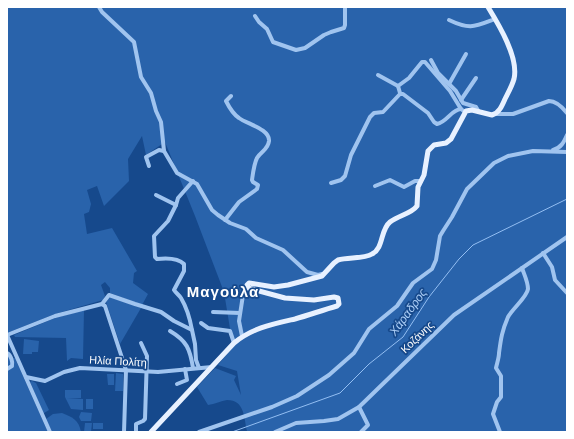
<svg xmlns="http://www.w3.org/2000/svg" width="574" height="439" font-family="Arial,sans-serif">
<rect width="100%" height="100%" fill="#16498c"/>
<g fill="#2963ab">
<path d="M7,7H567V432H243L247,431C244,418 245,400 227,400C221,401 215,404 208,405L197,387L215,368L236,376L234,380L241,395L237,371L218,365L233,347L224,292L195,216L165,142L146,155L142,136L128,159L129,181L104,206L97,186L87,190L91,204L89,212L84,214L87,234L112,228L137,271L134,273L133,283L148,294L142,305L110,293V288L105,282L101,285L105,296L103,300L55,314L7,333Z"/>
<polygon points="110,297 141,308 120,344 106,302"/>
<polygon points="84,310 83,359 71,358 67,361 66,338 15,337 14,335 55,318"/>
<polygon points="24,339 39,341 38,352 32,352 32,354 23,354"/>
<polygon points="7,356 11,359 15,358 48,432 7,432"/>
<polygon points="116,373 123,374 123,391 115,391"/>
<polygon points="107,374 114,374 114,385 108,385"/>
<polygon points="32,381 36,383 49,410 44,413 43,413 30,382"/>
<polygon points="65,390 81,390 81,398 67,398 83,399 83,410 71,409 65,397"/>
<rect x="86" y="399" width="7" height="10"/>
<polygon points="81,412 92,413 91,421 81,421 79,417"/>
<path d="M62,413C72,417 79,420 81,432H52L46,419L53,414Z"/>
<polygon points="85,423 92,423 91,432 84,432"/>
<rect x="93" y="423" width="10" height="6"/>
</g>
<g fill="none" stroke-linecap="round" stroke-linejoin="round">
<polyline stroke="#93bef2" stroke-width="1" points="232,432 340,393 369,364 403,337 429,297 459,259 473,245 567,199"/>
<g stroke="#a0c4ef" stroke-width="4">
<polyline points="99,7 102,12 134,42 141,77 151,93 156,111 161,122 164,151 177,173 197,184 212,210 218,215 230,223 246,229 256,238 283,250 307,272 318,275 322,274"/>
<polyline points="255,16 259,22 267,29 273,42 296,50 305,48 324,35 331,32 344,28 345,25 345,7"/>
<path d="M449,20C470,30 474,27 495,19"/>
<polyline points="431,60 438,73 456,91 463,103 476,107 479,112"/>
<polyline points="378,75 398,86 400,93"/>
<polyline points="449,84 466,54"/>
<polyline points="398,86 409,78 422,62 425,62 450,91 461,109 465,112"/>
<polyline points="461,100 476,78"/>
<path d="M494,114H513L549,101C556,101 563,108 567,113"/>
<path d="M553,150C561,148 564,142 567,135"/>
<polyline points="149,166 146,157 159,150 164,151"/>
<path d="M331,183L341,180L345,176L351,155L370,117L374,113L383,112L400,94H403L428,113L434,122L437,124C447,122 452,109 461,109"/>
<polyline points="375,186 390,180 404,187 415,181 421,181"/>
<polyline points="156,195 176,205 178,198 193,181"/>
<path d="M176,205L168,221L154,236L155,257L157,259C166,258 178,258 184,264V271L174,290C176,293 179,295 181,298C187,308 190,319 192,330"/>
<path d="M225,220L239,202L257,189L258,185L253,182L252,180C253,173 254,164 257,158C261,151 268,150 269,141C270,129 247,124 239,118C233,114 229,107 226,101L231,96"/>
<polyline points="543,253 552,267 555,280 567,293"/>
<polyline points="102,304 105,306 126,370 124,432"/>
<polyline points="213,312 240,313"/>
<polyline points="201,323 208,328 230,331 234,343"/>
<path d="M170,331C187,341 190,349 193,368"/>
<polyline points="7,335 55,316 102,304 109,295 135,304 161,312 174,321 192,330 195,344 196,360 199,368"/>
<polyline points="7,335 50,432"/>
<polyline points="242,336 239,321 243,295"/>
<path d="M7,353C11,355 13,362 12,366L7,369"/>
<polyline points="26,377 45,381 64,372 80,368 158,372 212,367"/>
<polyline points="177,384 187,380 185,369"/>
<polyline points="359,407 368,425 361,432"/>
<polyline points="136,432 136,424 143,421 145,419 147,356 141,343"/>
<polyline points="199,432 272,407 297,396 329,375 354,353 369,329 397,306 413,283 432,269 436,260 440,236 443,231 452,217 467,189 494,163 508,156 533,151 567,152"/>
<polyline points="275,432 296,423 324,421 338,419 359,407 454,315 567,237"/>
<path d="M500,432L493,414L497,402L501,397V376L496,368C497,363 499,358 499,353C501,338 502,331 508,317C513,308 527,297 528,289C528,282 524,274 522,268"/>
</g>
<path stroke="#e8f1ff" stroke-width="5" d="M151,432L234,343C252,328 273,324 295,319C309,315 323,310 337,306L339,304L338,298L334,297L314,300L285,298L248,288L247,285L249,283L274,287L288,285L322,276L334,263L338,260C348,257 364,259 372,254C384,248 380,230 390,222C399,215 411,214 417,206L418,187L424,175L428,151L434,145L446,143L451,139L466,111L472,110L492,115C499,113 502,106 505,99C508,93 512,86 514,79C519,58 499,25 488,7"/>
</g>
<g text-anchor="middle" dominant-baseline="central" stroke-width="3.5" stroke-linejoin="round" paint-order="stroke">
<g font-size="11" fill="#fff" stroke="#16498c">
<text transform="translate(417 337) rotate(-44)">Κοζάνης</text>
<text transform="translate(118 361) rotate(3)">Ηλία Πολίτη</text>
</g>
<g font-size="12" font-style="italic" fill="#accef6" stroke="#16498c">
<text transform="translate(408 312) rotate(-54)">Χάραδρος</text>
</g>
<g font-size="15" font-weight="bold" letter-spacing="1" fill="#fff" stroke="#16498c">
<text x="223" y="291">Μαγούλα</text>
</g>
</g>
<rect width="574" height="439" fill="none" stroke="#ffffff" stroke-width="16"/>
</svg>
